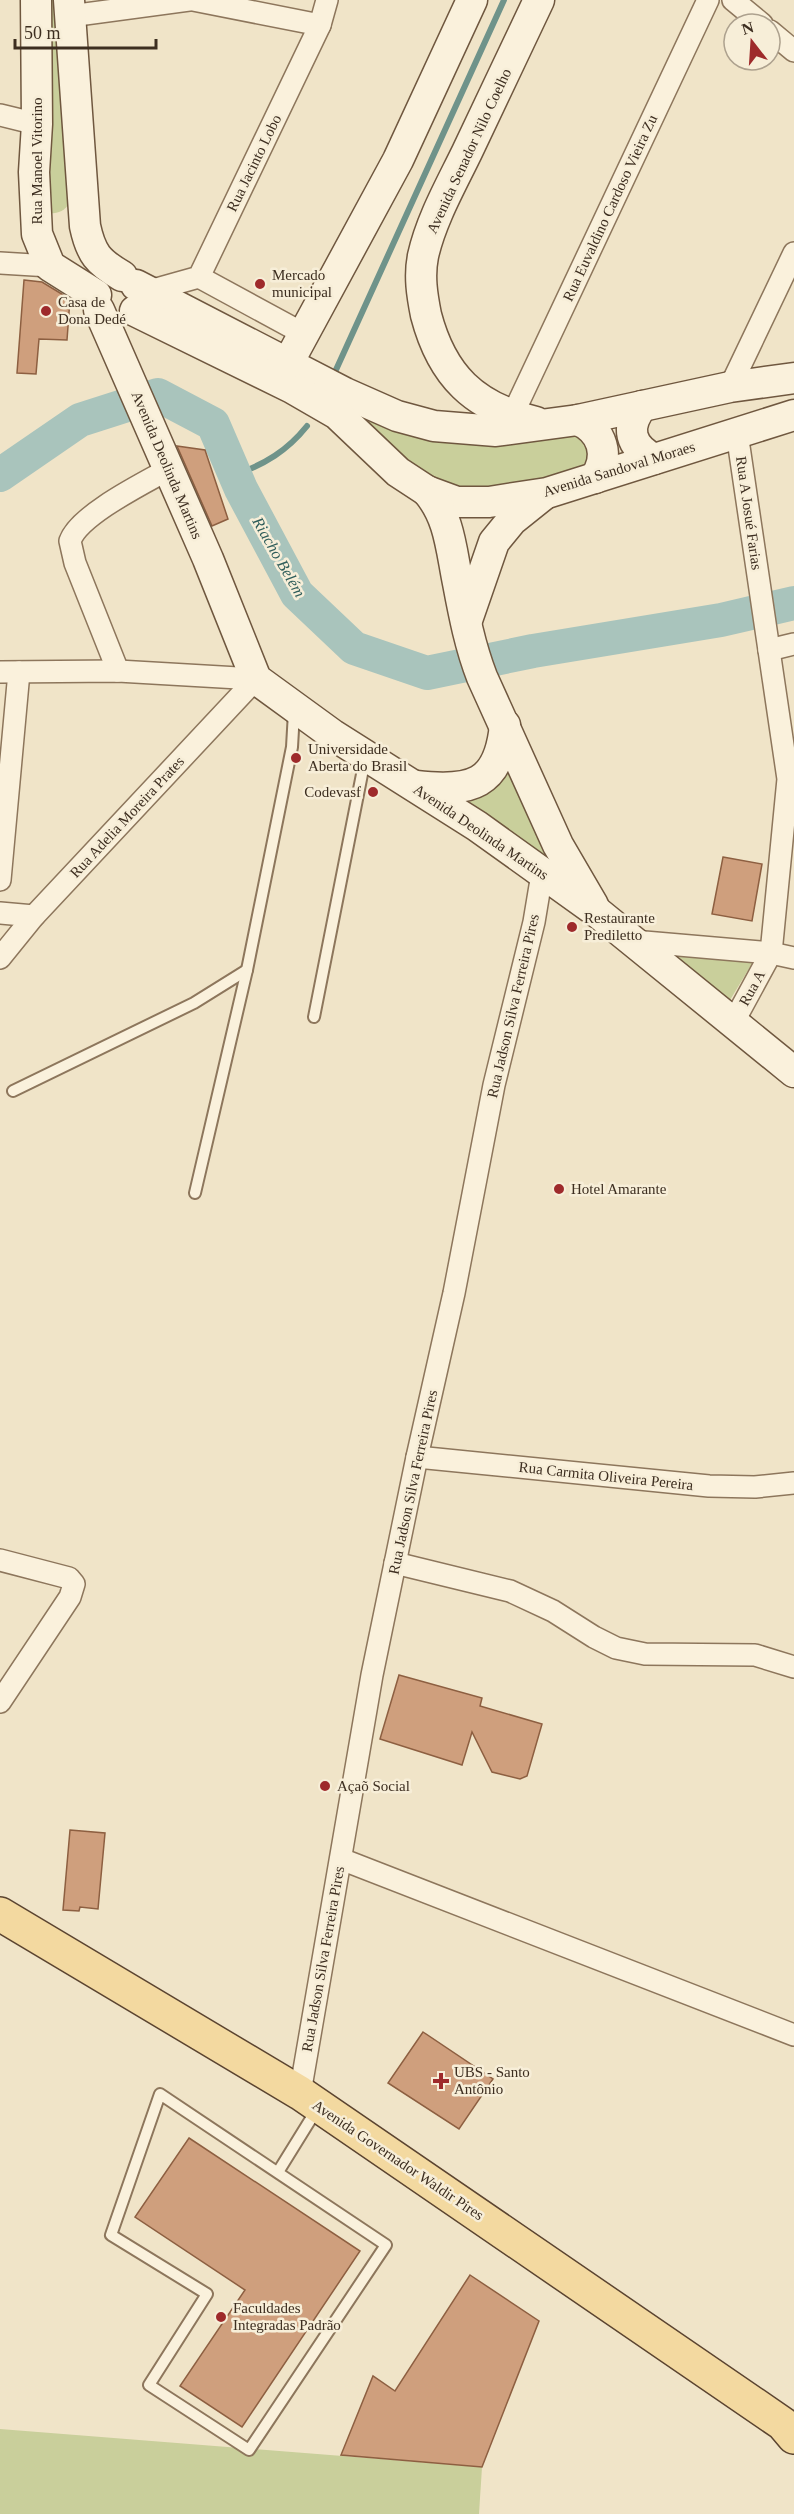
<svg xmlns="http://www.w3.org/2000/svg" width="794" height="2514" font-family="'Times New Roman',serif">
<rect width="100%" height="100%" fill="#f0e4c8"/>
<g fill="#c9cf9b">
<path d="M40,0H61L70,202C64,213 56,214 44,213Z"/>
<polygon points="272,361 348,399 577,431 589,448 589,458 577,472 498,489 431,486"/>
<polygon points="506,763 566,875 460,796"/>
<polygon points="653,947 753,962 727,1005"/>
<polygon points="0,2429 482,2467 479,2514 0,2514"/>
</g>
<g fill="none" stroke-linecap="round" stroke-linejoin="round">
<g stroke="#6f938a" stroke-width="6">
<polyline points="335,372 504,0"/>
<path d="M235,475C265,464 287,451 307,426"/>
</g>
<polyline stroke="#a9c4bc" stroke-width="34" points="0,475 80,420 158,395 213,424 241,489 297,594 354,648 427,673 533,651 721,620 794,603"/>
</g>
<g fill="#cf9f7d" stroke="#8d5f41" stroke-width="1.5">
<polygon points="24,280 42,282 70,299 67,340 39,339 36,374 17,373"/>
<polygon points="177,446 205,450 228,519 212,526"/>
<polygon points="723,857 762,864 752,921 712,914"/>
<polygon points="399,1675 482,1698 480,1706 542,1724 527,1776 520,1779 492,1772 472,1732 462,1765 380,1739"/>
<polygon points="70,1830 105,1833 98,1909 80,1907 79,1911 63,1910"/>
<polygon points="423,2032 493,2079 459,2129 388,2083"/>
<polygon points="189,2138 360,2251 242,2427 180,2386 245,2290 135,2217"/>
<polygon points="470,2275 539,2321 482,2467 341,2455 373,2376 395,2391"/>
</g>
<g fill="none" stroke-linecap="round" stroke-linejoin="round">
<g stroke="#8d765c" stroke-width="14">
<g id="service">
<polyline points="314,1017 365,759"/>
<polyline points="13,1091 194,1003 247,970"/>
<polyline points="195,1193 247,970 292,747 294,712"/>
<polygon points="160,2094 386,2245 249,2450 149,2385 207,2294 111,2235"/>
<polyline points="278,2172 317,2109"/>
</g>
</g>
<g stroke="#8d765c" stroke-width="24">
<g id="minor">
<polyline points="193,0 320,25"/>
<polyline points="733,0 762,24"/>
<polyline points="70,16 189,0"/>
<polyline points="770,31 794,51"/>
<polyline points="0,115 37,124"/>
<polyline points="0,263 50,266"/>
<polyline points="199,277 304,334"/>
<polyline points="149,291 199,277 320,25 327,0"/>
<polyline points="730,387 794,253"/>
<polyline points="512,416 708,0"/>
<polyline points="769,650 794,644"/>
<path d="M118,671L75,563L70,541C79,515 144,483 169,469"/>
<polyline points="0,672 118,671 256,679"/>
<polyline points="0,880 19,672"/>
<polyline points="0,913 34,916"/>
<polyline points="633,941 771,953 794,958"/>
<polyline points="0,958 34,916 256,679"/>
<polyline points="733,1023 771,953 788,779 737,433"/>
<polyline points="417,1457 709,1486 755,1487 794,1483"/>
<polyline points="0,1560 69,1578 74,1584 70,1597 0,1702"/>
<polyline points="395,1563 510,1591 553,1611 594,1637 616,1648 645,1654 755,1655 794,1667"/>
<polyline points="341,1859 794,2035"/>
<polyline points="300,2093 372,1675 417,1457 454,1293 494,1085 534,922 542,874"/>
</g>
</g>
<g stroke="#6f573f" stroke-width="33">
<g id="secondary">
<polyline points="36,0 37,124 34,172 37,234 50,266 96,295"/>
<path d="M69,0L85,226C91,254 98,262 122,276"/>
<polyline points="136,285 345,393 397,416 434,426 496,431 578,420 730,387 794,378"/>
<polyline points="99,310 208,559 256,679 333,735 477,826 597,912 794,1072"/>
<polyline points="135,311 292,388 337,414 398,472 427,491 457,502 489,502 547,493 794,415"/>
<polyline points="288,363 398,160 472,0"/>
<path d="M642,406C625,428 630,446 654,459"/>
<path d="M578,420C603,431 610,456 595,478"/>
<path d="M536,422C474,407 442,376 426,315C422,295 419,276 423,256C431,220 451,185 467,152C491,101 515,51 539,0"/>
<path d="M427,491C450,518 451,549 458,583C464,615 470,646 482,677L558,845L593,905"/>
<polyline points="467,620 494,542 512,520 542,496"/>
<path d="M416,786C471,792 499,786 505,725"/>
</g>
</g>
<g stroke="#5b4430" stroke-width="36">
<polyline id="primary" points="0,1914 300,2093 783,2424 794,2437"/>
</g>
<use href="#service" stroke="#faf1dc" stroke-width="10"/>
<use href="#minor" stroke="#faf1dc" stroke-width="21"/>
<use href="#secondary" stroke="#faf1dc" stroke-width="30"/>
<use href="#primary" stroke="#f3d9a0" stroke-width="33"/>
</g>
<g fill="#9e2a2b" stroke="#f7eed8" stroke-width="2">
<circle cx="260" cy="284" r="6"/>
<circle cx="46" cy="311" r="6"/>
<circle cx="296" cy="758" r="6"/>
<circle cx="373" cy="792" r="6"/>
<circle cx="572" cy="927" r="6"/>
<circle cx="559" cy="1189" r="6"/>
<circle cx="325" cy="1786" r="6"/>
<path d="M438 2072h6v6h6v6h-6v6h-6v-6h-6v-6h6z"/>
<circle cx="221" cy="2317" r="6"/>
</g>
<g text-anchor="middle" dominant-baseline="central" stroke-width="5" stroke-linejoin="round" paint-order="stroke">
<g font-size="15" fill="#3d2e20" stroke="#f7eed8">
<text transform="translate(469 151) rotate(-65)">Avenida Senador Nilo Coelho</text>
<text transform="translate(37 161) rotate(-90)">Rua Manoel Vitorino</text>
<text transform="translate(254 163) rotate(-64)">Rua Jacinto Lobo</text>
<text transform="translate(610 208) rotate(-65)">Rua Euvaldino Cardoso Vieira Zu</text>
<text transform="translate(167 465) rotate(67)">Avenida Deolinda Martins</text>
<text transform="translate(619 469) rotate(-17)">Avenida Sandoval Moraes</text>
<text transform="translate(749 513) rotate(82)">Rua A Josué Farias</text>
<text transform="translate(127 817) rotate(-47)">Rua Adelia Moreira Prates</text>
<text transform="translate(481 832) rotate(34)">Avenida Deolinda Martins</text>
<text transform="translate(752 988) rotate(-61)">Rua A</text>
<text transform="translate(513 1006) rotate(-77)">Rua Jadson Silva Ferreira Pires</text>
<text transform="translate(606 1476) rotate(6)">Rua Carmita Oliveira Pereira</text>
<text transform="translate(413 1482) rotate(-78)">Rua Jadson Silva Ferreira Pires</text>
<text transform="translate(323 1959) rotate(-80)">Rua Jadson Silva Ferreira Pires</text>
<text transform="translate(398 2160) rotate(34)">Avenida Governador Waldir Pires</text>
</g>
<g font-size="15" fill="#3d2e20" stroke="#f7eed8" text-anchor="start">
<text x="272" y="275">Mercado<tspan x="272" dy="17">municipal</tspan></text>
<text x="58" y="302">Casa de<tspan x="58" dy="17">Dona Dedé</tspan></text>
<text x="308" y="749">Universidade<tspan x="308" dy="17">Aberta do Brasil</tspan></text>
<text x="361" y="792" text-anchor="end">Codevasf</text>
<text x="584" y="918">Restaurante<tspan x="584" dy="17">Prediletto</tspan></text>
<text x="571" y="1189">Hotel Amarante</text>
<text x="337" y="1786">Açaõ Social</text>
<text x="454" y="2072">UBS - Santo<tspan x="454" dy="17">Antônio</tspan></text>
<text x="233" y="2308">Faculdades<tspan x="233" dy="17">Integradas Padrão</tspan></text>
</g>
<g font-size="16" font-style="italic" fill="#2f5d5a" stroke="#f7eed8">
<text transform="translate(279 557) rotate(60)">Riacho Belém</text>
</g>
</g>
<g transform="translate(752 42) rotate(343)"><circle r="28" fill="#f7eed8" stroke="#ada18e" stroke-width="1.5"/>
<path d="M0-4.5L10 22L0 15L-10 22Z" fill="#9e2a2b"/>
<text y="-9" font-size="16" font-weight="bold" text-anchor="middle" fill="#3d2e20">N</text>
</g>
<path d="M15 39v9h141v-9" fill="none" stroke="#3d2e20" stroke-width="3"/>
<text x="24" y="39" font-size="18" fill="#3d2e20" stroke="#f7eed8" stroke-width="4.5" paint-order="stroke">50 m</text>
</svg>
